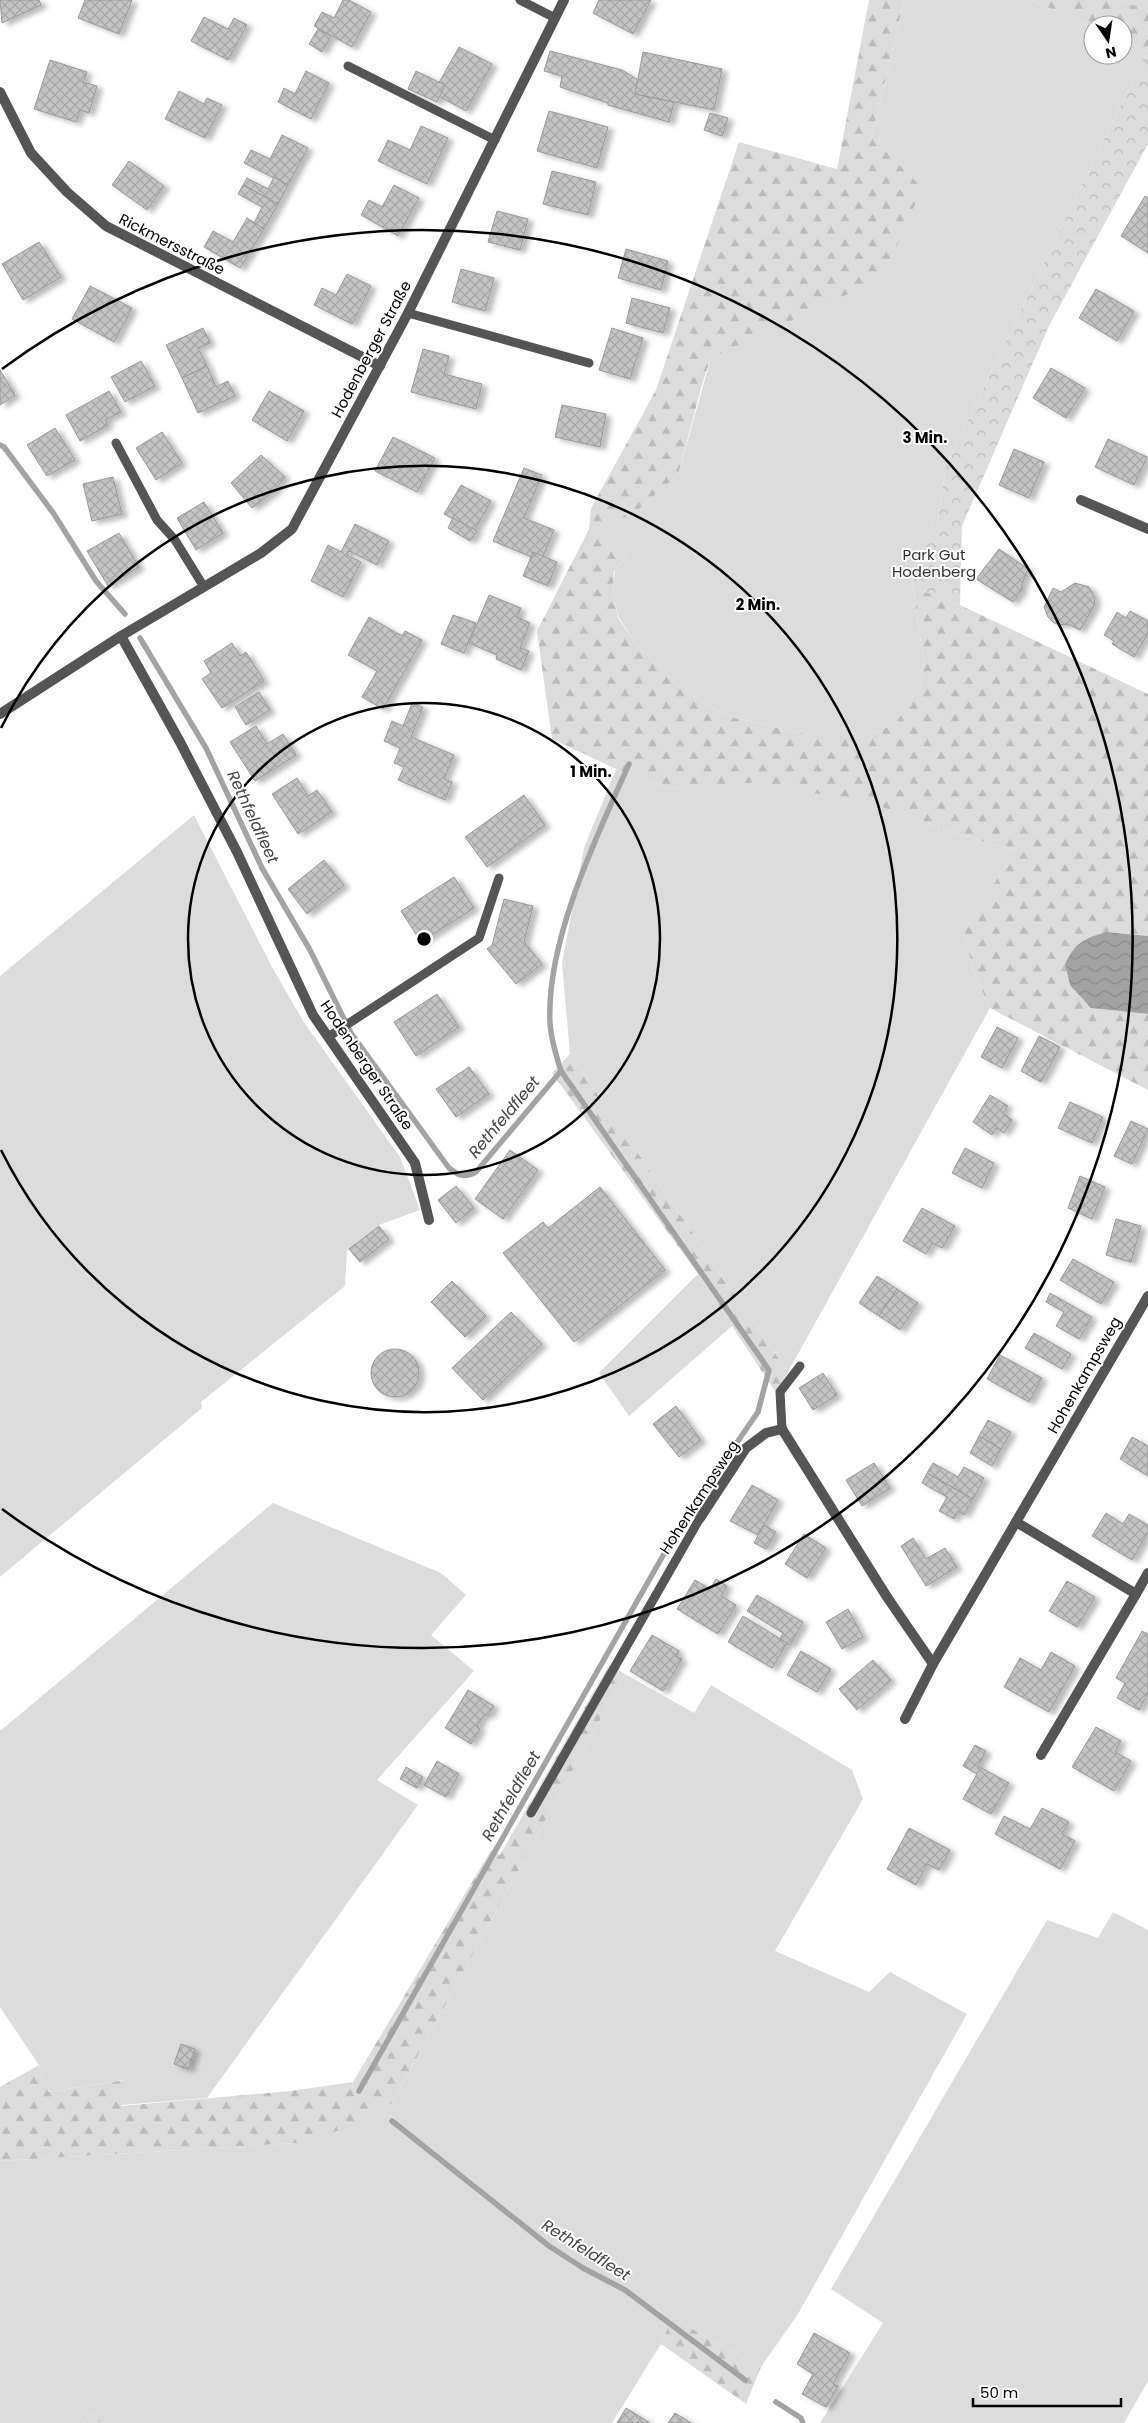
<svg xmlns="http://www.w3.org/2000/svg" width="1148" height="2423" font-family="Poppins,sans-serif">
<defs>
<pattern id="forest-firs" width="22" height="20" patternUnits="userSpaceOnUse" patternTransform="scale(1.25)"><rect width="22" height="20" fill="#dcdcdc"/><path d="M5 1l3.5 6h-7zM16 11l3.5 6h-7z" fill="#bbb"/></pattern>
<pattern id="park-crowns" width="20" height="18" patternUnits="userSpaceOnUse" patternTransform="scale(1.25)"><rect width="20" height="18" fill="#dcdcdc"/><path d="M2 6a3 3 0 1 1 6 0M12 15a3 3 0 1 1 6 0" fill="none" stroke="#bbb"/></pattern>
<pattern id="water-waves" width="16" height="10" patternUnits="userSpaceOnUse" patternTransform="scale(1.25)"><rect width="16" height="10" fill="#a3a3a3"/><path d="M0 5q4-4 8 0t8 0" fill="none" stroke="#8b8b8b"/></pattern>
<pattern id="building-cross-hatch" width="8" height="8" patternUnits="userSpaceOnUse" patternTransform="scale(1.25)"><rect width="8" height="8" fill="#c4c4c4"/><path d="M0 0l8 8M0 8l8-8" fill="none" stroke="#a7a7a7"/></pattern>
<filter id="shadow"><feDropShadow dx="5.5" dy="3" stdDeviation="2.5" flood-color="#0004"/></filter>
</defs>
<rect width="100%" height="100%" fill="#fff"/>
<g fill="#dcdcdc">
<polygon points="904,0 1031,0 1093,27 1093,55 1123,55 1123,40 1147,51 946,465 938,521 903,554 913,587 924,663 920,685 895,724 870,734 805,734 727,716 684,691 633,640 618,616 613,590 615,570 628,554 589,529 632,515 678,475 711,358 922,188 872,136"/>
<polygon points="1123,0 1148,0 1148,12"/>
<polygon points="616,769 673,789 757,781 879,806 980,841 1015,850 964,932 973,970 990,1008 788,1372 570,1054 562,963 584,848"/>
<polygon points="194,815 273,969 305,1024 400,1157 420,1210 379,1225 347,1251 345,1286 201,1402 202,1408 0,1577 0,976"/>
<polygon points="698,1274 732,1326 629,1416 599,1373"/>
<polygon points="273,1503 441,1573 466,1595 431,1635 474,1671 377,1780 418,1805 207,2098 121,2105 123,2080 48,2092 39,2065 0,2007 0,1731"/>
<polygon points="625,1674 694,1713 711,1685 852,1770 863,1799 775,1951 869,1992 890,1972 967,2014 798,2314 761,2367 672,2318 661,2344 612,2423 104,2423 90,2414 83,2423 0,2423 0,2161 296,2143 392,2103"/>
<polygon points="1113,1912 1148,1930 1148,2381 1124,2423 820,2423 883,2323 831,2289 1047,1920 1098,1938"/>
</g>
<g fill="url(#forest-firs)">
<polygon points="869,0 904,0 872,136 922,188 883,278 711,358 703,381 678,475 632,515 590,529 628,554 614,571 613,590 618,618 633,640 684,691 727,716 805,734 870,734 895,724 920,685 924,663 913,587 960,605 1148,694 1148,936 1107,932 1091,1008 1148,1014 1148,1090 990,1008 973,970 964,932 1015,850 980,841 879,806 757,782 673,789 616,769 552,739 537,631 589,529 591,508 656,390 739,142 837,169"/>
<polygon points="1031,0 1123,0 1148,12 1148,49 1147,51 1123,40 1123,25 1093,25 1093,27"/>
<polygon points="570,1054 788,1372 776,1393 698,1274 552,1073"/>
<polygon points="609,1665 625,1674 392,2103 347,2128 296,2143 0,2161 0,2087 39,2065 48,2092 124,2080 121,2106 290,2091 353,2082 491,1850 500,1855"/>
<polygon points="672,2318 761,2367 746,2404 661,2344"/>
<polygon points="90,2414 104,2423 83,2423"/>
</g>
<polygon fill="url(#park-crowns)" points="1148,49 1148,144 1049,326 962,526 960,605 913,587 903,554 938,521 946,465"/>
<path fill="url(#water-waves)" d="M1107,932L1148,936V1014L1091,1008L1070,985L1065,964C1075,943 1084,938 1107,932Z"/>
<g fill="none" stroke-linecap="round" stroke-linejoin="round">
<g stroke="#a3a3a3" stroke-width="5.5">
<polyline points="0,445 4,447 54,514 96,581 125,614"/>
<path d="M140,638L206,748L262,868L310,950L351,1033L449,1168C459,1176 465,1178 476,1172L561,1071"/>
<path d="M629,764C596,838 546,941 550,1023C551,1040 556,1055 561,1071L769,1370L758,1412L698,1499"/>
<polyline points="359,2091 686,1515"/>
<polyline points="392,2121 549,2246 583,2268 625,2290 745,2380"/>
<polyline points="776,2402 801,2418 803,2423"/>
</g>
</g>
<g fill="url(#building-cross-hatch)" stroke="#999" filter="url(#shadow)">
<polygon points="0,0 39,0 41,5 2,23"/>
<polygon points="85,0 132,0 119,34 78,18"/>
<polygon points="343,0 349,0 371,12 352,47 314,26 322,12 334,18"/>
<polygon points="599,0 651,0 633,34 593,13"/>
<polygon points="204,17 228,29 234,18 247,25 228,60 191,41"/>
<polygon points="318,29 331,36 322,52 309,44"/>
<polygon points="459,47 492,64 466,111 433,93"/>
<polygon points="550,51 622,70 638,80 635,94 674,102 669,122 608,105 608,103 560,87 562,76 544,71"/>
<polygon points="643,52 722,69 714,110 635,94"/>
<polygon points="50,60 87,72 83,82 97,86 89,113 80,110 76,122 34,109"/>
<polygon points="306,71 329,83 311,119 278,102 284,88 295,94"/>
<polygon points="416,71 445,85 437,102 408,89"/>
<polygon points="179,91 204,104 207,98 222,105 205,138 165,119"/>
<polygon points="549,111 608,127 597,168 537,151"/>
<polygon points="710,113 728,118 722,136 704,130"/>
<polygon points="421,126 448,138 427,184 378,161 388,140 410,150"/>
<polygon points="282,135 308,148 288,185 244,163 251,150 270,159"/>
<polygon points="129,161 164,186 147,210 112,185"/>
<polygon points="552,171 596,182 588,215 543,204"/>
<polygon points="274,177 288,185 278,204 243,185 247,178 268,189"/>
<polygon points="243,185 278,204 264,229 254,223 262,207 238,194"/>
<polygon points="394,185 419,198 398,236 361,215 369,200 382,207"/>
<polygon points="1145,196 1148,198 1148,253 1121,236"/>
<polygon points="497,211 528,219 520,250 488,242"/>
<polygon points="247,218 264,229 240,268 204,247 213,231 233,242"/>
<polygon points="39,242 61,277 23,300 2,264"/>
<polygon points="626,249 668,261 661,290 618,278"/>
<polygon points="461,269 494,278 485,311 452,302"/>
<polygon points="347,274 371,286 352,324 314,305 322,288 336,295"/>
<polygon points="90,286 132,308 114,342 72,319"/>
<polygon points="1096,289 1134,311 1117,341 1079,318"/>
<polygon points="632,298 670,308 663,333 626,323"/>
<polygon points="203,328 210,343 198,348 207,366 182,378 166,345"/>
<polygon points="612,328 643,338 630,379 599,370"/>
<polygon points="423,349 449,356 444,374 482,384 476,409 411,392"/>
<polygon points="141,361 155,386 125,402 111,377"/>
<polygon points="207,366 216,387 228,381 235,396 198,413 182,378"/>
<polygon points="1051,368 1085,388 1066,418 1033,398"/>
<polygon points="0,370 15,395 0,405"/>
<polygon points="109,391 121,412 105,420 108,425 80,441 66,415"/>
<polygon points="269,391 304,411 287,441 252,420"/>
<polygon points="562,405 606,414 600,447 555,437"/>
<polygon points="55,428 75,460 47,476 27,445"/>
<polygon points="162,432 182,463 156,480 136,448"/>
<polygon points="393,437 435,458 417,492 375,471"/>
<polygon points="1108,439 1147,457 1134,485 1095,467"/>
<polygon points="1014,449 1044,462 1029,498 999,485"/>
<polygon points="261,455 285,477 274,491 252,508 231,483"/>
<polygon points="524,468 542,475 524,518 554,530 541,561 493,541"/>
<polygon points="113,477 122,514 92,521 83,484"/>
<polygon points="461,485 491,501 474,531 444,514"/>
<polygon points="204,502 223,533 196,550 177,518"/>
<polygon points="453,518 477,531 470,541 448,528"/>
<polygon points="355,524 389,541 377,565 349,551 347,555 361,562 343,597 311,581 328,545 341,552"/>
<polygon points="119,533 139,567 108,586 87,551"/>
<polygon points="999,549 1028,569 1021,587 1023,588 1013,602 976,579"/>
<polygon points="533,552 557,562 548,586 523,576"/>
<polygon points="1075,583 1089,587 1095,598 1094,606 1080,630 1068,624 1059,625 1053,622 1048,617 1044,607 1053,588 1061,592"/>
<polygon points="489,595 521,608 517,617 530,623 520,648 529,651 521,670 496,659 497,655 469,643"/>
<polygon points="1130,611 1148,621 1148,633 1134,657 1112,644 1114,641 1104,635 1117,612 1126,618"/>
<polygon points="453,615 476,623 464,653 441,644"/>
<polygon points="369,617 402,636 405,631 422,640 383,709 362,697 377,671 348,655"/>
<polygon points="232,643 240,656 246,652 264,681 222,708 202,679 211,673 204,661"/>
<polygon points="259,692 270,710 246,725 235,707"/>
<polygon points="412,703 423,707 411,737 454,755 444,779 452,782 445,800 398,780 404,767 394,763 400,748 384,741 392,721 403,726"/>
<polygon points="256,726 267,744 283,734 296,755 255,781 230,742"/>
<polygon points="297,778 308,796 317,790 332,812 298,834 272,794"/>
<polygon points="524,795 545,825 487,867 465,837"/>
<polygon points="324,860 344,885 307,914 288,889"/>
<polygon points="454,877 474,908 421,942 401,911"/>
<polygon points="504,899 533,906 524,942 542,964 516,984 487,949 492,945"/>
<polygon points="437,994 459,1027 416,1056 394,1022"/>
<polygon points="997,1027 1018,1038 1002,1068 981,1057"/>
<polygon points="1039,1036 1060,1047 1041,1082 1021,1071"/>
<polygon points="469,1067 489,1094 456,1117 436,1089"/>
<polygon points="990,1095 1008,1106 1003,1113 1012,1120 1004,1133 996,1128 992,1135 973,1122"/>
<polygon points="1070,1102 1103,1117 1092,1143 1058,1128"/>
<polygon points="1131,1121 1148,1129 1132,1164 1114,1156"/>
<polygon points="965,1148 994,1163 982,1188 952,1173"/>
<polygon points="510,1150 538,1170 503,1219 475,1199"/>
<polygon points="1080,1176 1105,1187 1092,1219 1068,1208"/>
<polygon points="456,1186 474,1208 456,1223 438,1200"/>
<polygon points="600,1187 665,1270 574,1342 503,1253 543,1222 548,1228"/>
<polygon points="922,1208 955,1226 942,1248 932,1243 926,1254 903,1241"/>
<polygon points="1116,1219 1141,1226 1131,1262 1106,1255"/>
<polygon points="379,1226 389,1239 360,1262 349,1249"/>
<polygon points="1073,1259 1114,1282 1101,1304 1060,1280"/>
<polygon points="877,1276 897,1289 879,1316 859,1303"/>
<polygon points="452,1281 486,1316 465,1337 431,1302"/>
<polygon points="897,1289 918,1303 900,1330 879,1316"/>
<polygon points="1050,1293 1092,1317 1079,1339 1056,1326 1064,1312 1046,1302"/>
<polygon points="511,1312 542,1344 483,1400 452,1368"/>
<polygon points="1034,1333 1071,1354 1062,1369 1025,1348"/>
<circle cx="395" cy="1373" r="24"/>
<polygon points="1000,1355 1042,1378 1029,1402 987,1379"/>
<polygon points="823,1373 837,1395 813,1410 799,1388"/>
<polygon points="676,1406 701,1440 679,1457 653,1424"/>
<polygon points="988,1420 1011,1432 1001,1449 979,1436"/>
<polygon points="979,1436 1001,1449 992,1466 970,1453"/>
<polygon points="1132,1437 1148,1446 1148,1476 1120,1459"/>
<polygon points="874,1463 890,1488 862,1506 846,1480"/>
<polygon points="933,1463 958,1477 964,1467 984,1478 973,1499 927,1473"/>
<polygon points="927,1473 973,1499 964,1515 958,1511 954,1519 939,1511 947,1497 922,1483"/>
<polygon points="752,1485 778,1500 758,1535 730,1521"/>
<polygon points="1106,1513 1123,1524 1129,1514 1148,1525 1148,1532 1132,1560 1092,1536"/>
<polygon points="764,1525 776,1532 766,1549 754,1543"/>
<polygon points="804,1534 826,1548 807,1578 785,1564"/>
<polygon points="913,1538 926,1559 945,1548 957,1567 926,1586 901,1546"/>
<polygon points="716,1579 727,1586 721,1596 736,1605 718,1634 677,1609 695,1580 710,1589"/>
<polygon points="1067,1581 1095,1597 1077,1627 1049,1611"/>
<polygon points="757,1595 803,1622 790,1645 780,1639 783,1633 747,1611"/>
<polygon points="848,1609 863,1637 842,1649 826,1622"/>
<polygon points="743,1616 787,1643 772,1668 728,1642"/>
<polygon points="1142,1631 1148,1634 1148,1693 1139,1710 1117,1698 1125,1683 1116,1678"/>
<polygon points="652,1635 679,1651 676,1656 682,1659 663,1691 630,1671"/>
<polygon points="801,1651 831,1669 817,1692 787,1675"/>
<polygon points="1051,1652 1075,1666 1049,1712 1004,1687 1020,1658 1041,1670"/>
<polygon points="873,1660 891,1680 857,1710 839,1689"/>
<polygon points="468,1690 494,1706 488,1716 485,1714 477,1726 480,1729 471,1744 445,1728"/>
<polygon points="1096,1727 1121,1741 1115,1752 1131,1761 1114,1791 1072,1767"/>
<polygon points="975,1745 986,1751 978,1766 1009,1783 991,1814 963,1799 977,1774 963,1766"/>
<polygon points="437,1761 459,1774 446,1797 424,1785"/>
<polygon points="406,1767 423,1777 417,1788 400,1779"/>
<polygon points="1042,1808 1069,1822 1062,1834 1075,1841 1060,1869 995,1834 1004,1816 1030,1829"/>
<polygon points="909,1828 950,1850 939,1870 927,1864 916,1885 887,1869"/>
<polygon points="181,2044 195,2049 188,2069 174,2064"/>
<polygon points="814,2333 850,2353 833,2384 838,2386 826,2407 802,2394 813,2374 797,2364"/>
<polygon points="626,2408 650,2423 617,2423"/>
<polygon points="675,2413 691,2423 668,2423"/>
</g>
<g fill="none" stroke-linecap="round" stroke-linejoin="round">
<g stroke="#555" stroke-width="9">
<polyline points="520,0 555,18"/>
<polyline points="348,66 495,140"/>
<polyline points="408,313 589,363"/>
<polyline points="116,443 157,520 175,540 204,587"/>
<polyline points="328,1037 479,938 499,878"/>
<polyline points="782,1429 780,1392 800,1366"/>
<polyline points="531,1813 700,1518"/>
</g>
<g stroke="#555" stroke-width="10">
<polyline points="0,92 31,153 67,192 106,226 380,366"/>
<polyline points="1081,500 1148,529"/>
<polyline points="121,636 180,742 237,852 313,1015 415,1163 429,1220"/>
<polyline points="0,714 121,636 261,553 292,529 408,313 564,0"/>
<polyline points="700,1518 746,1448 766,1433 782,1429 887,1597 933,1664"/>
<polyline points="1016,1522 1136,1594 1041,1755"/>
<polyline points="1136,1594 1148,1573"/>
<polyline points="905,1719 933,1664 1148,1296"/>
</g>
</g>
<g fill="none" stroke="#000" stroke-width="2.5">
<circle cx="424" cy="939" r="236"/>
<path d="M1 728A473 473 0 1 1 1 1150"/>
<path d="M2 369A709 709 0 1 1 2 1509"/>
</g>
<g text-anchor="middle" dominant-baseline="central" stroke-width="4" stroke-linejoin="round" paint-order="stroke">
<g font-size="15" fill="#000" stroke="#fff">
<text transform="translate(172 244) rotate(27)">Rickmersstraße</text>
<text transform="translate(371 349) rotate(-62)">Hodenberger Straße</text>
<text transform="translate(367 1065) rotate(56)">Hodenberger Straße</text>
<text transform="translate(1084 1375) rotate(-60)">Hohenkampsweg</text>
<text transform="translate(699 1497) rotate(-57)">Hohenkampsweg</text>
</g>
<g font-size="15" fill="#333" stroke="#fff">
<text x="934" y="554">Park Gut<tspan x="934" dy="17">Hodenberg</tspan></text>
</g>
<g font-size="16" font-style="italic" fill="#444" stroke="#fff">
<text transform="translate(253 817) rotate(65)">Rethfeldfleet</text>
<text transform="translate(504 1117) rotate(-50)">Rethfeldfleet</text>
<text transform="translate(511 1796) rotate(-60)">Rethfeldfleet</text>
<text transform="translate(586 2250) rotate(32)">Rethfeldfleet</text>
</g>
</g>
<circle cx="424" cy="939" r="8" fill="#000" stroke="#fff" stroke-width="2.5"/>
<g font-size="15" text-anchor="middle" font-weight="bold" fill="#000" stroke="#fff" stroke-width="4" stroke-linejoin="round" paint-order="stroke">
<text x="925" y="443">3 Min.</text>
<text x="758" y="610">2 Min.</text>
<text x="591" y="777">1 Min.</text>
</g>
<g transform="translate(1108 40) rotate(167)"><circle r="24" fill="#ffffff" stroke="#999999"/>
<path d="M0-4L9 19L0 12L-9 19Z" fill="#000000"/>
<text y="-8" font-size="14" font-weight="bold" text-anchor="middle" fill="#000000">N</text>
</g>
<path d="M973 2398v8h148v-8" fill="none" stroke="#000000" stroke-width="2.5"/>
<text x="980" y="2398" font-size="15" fill="#000000" stroke="#ffffff" stroke-width="4" paint-order="stroke">50 m</text>
</svg>
